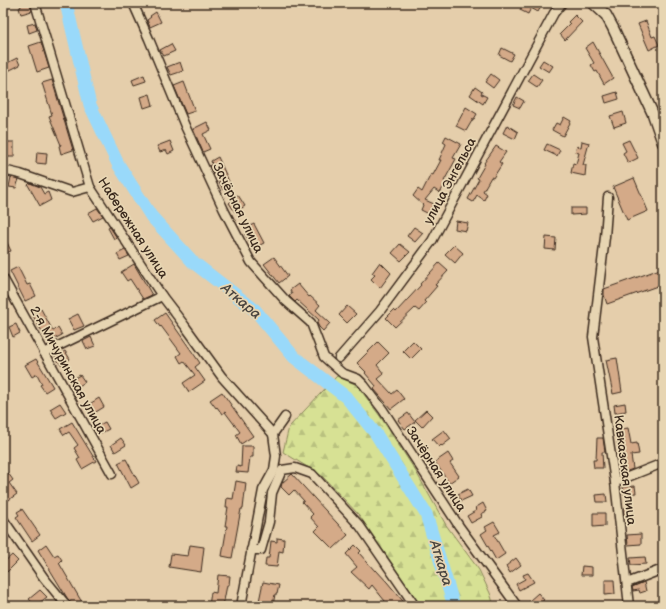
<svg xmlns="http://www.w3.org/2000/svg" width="666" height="609" font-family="'Balsamiq Sans',sans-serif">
<defs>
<pattern id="forest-firs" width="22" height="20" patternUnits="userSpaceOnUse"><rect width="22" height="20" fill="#d7e194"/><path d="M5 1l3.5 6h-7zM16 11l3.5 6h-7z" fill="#b9c17f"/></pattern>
</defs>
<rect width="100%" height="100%" fill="#e5ceab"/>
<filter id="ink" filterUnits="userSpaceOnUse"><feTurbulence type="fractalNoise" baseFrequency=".025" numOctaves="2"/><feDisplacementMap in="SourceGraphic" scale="8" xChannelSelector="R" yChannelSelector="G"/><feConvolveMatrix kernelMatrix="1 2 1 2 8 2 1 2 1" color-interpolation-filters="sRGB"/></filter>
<g filter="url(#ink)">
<polygon fill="url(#forest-firs)" stroke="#898659" points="337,376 357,385 380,416 415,470 446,525 479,570 490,593 494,606 421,606 359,515 322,476 283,452 289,427"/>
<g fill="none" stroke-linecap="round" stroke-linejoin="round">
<polyline stroke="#99d9fa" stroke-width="13" points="66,3 90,105 118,164 151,216 193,262 255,310 294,357 346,397 376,434 426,514 454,606"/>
</g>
<g fill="#d4aa88" stroke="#3b2a1e">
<polygon points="20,3 30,3 32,11 21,14 19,8 21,7"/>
<polygon points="522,3 543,3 538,12 531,8 528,14 520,10 523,4 525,5"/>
<polygon points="156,12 161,22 150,27 147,20 151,17 150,16"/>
<polygon points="575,15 582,22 565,40 560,34 570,24 568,22"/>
<polygon points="646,21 652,37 655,36 659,45 649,50 638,24"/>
<polygon points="35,23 37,30 29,33 27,25"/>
<polygon points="41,42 49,68 37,72 29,46"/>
<polygon points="593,42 613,78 604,84 597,71 595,72 591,65 594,63 585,48"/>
<polygon points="171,44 175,51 164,56 160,50"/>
<polygon points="502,48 514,54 510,61 499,55"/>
<polygon points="17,58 20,65 8,71 5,64"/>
<polygon points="543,60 553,66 549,72 539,66"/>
<polygon points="180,62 183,71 171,75 167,67"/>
<polygon points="491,74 499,80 493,88 485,82"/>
<polygon points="533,74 542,80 537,87 528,81"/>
<polygon points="144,75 146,81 134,85 132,80"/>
<polygon points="52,80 73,150 61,154 59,146 61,145 49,116 52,115 42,83"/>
<polygon points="184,82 195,111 186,114 174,86"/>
<polygon points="475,87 482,92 481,94 487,97 483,104 470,95"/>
<polygon points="617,92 619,99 606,103 604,96"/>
<polygon points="150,94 153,105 144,108 141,97"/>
<polygon points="517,97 524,101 520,108 513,105"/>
<polygon points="466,107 477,114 474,119 473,119 466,131 456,126"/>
<polygon points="623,112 626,123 614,127 610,116"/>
<polygon points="564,117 571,121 563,136 552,130 556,123 560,125"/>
<polygon points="207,122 211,130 203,134 210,149 203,152 193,129"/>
<polygon points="507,125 518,132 515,139 503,133"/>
<polygon points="446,136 461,144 453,158 456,159 444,181 446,182 440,193 434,189 425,200 434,204 429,214 421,210 423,205 413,196 418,189 422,192 431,174 433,175 441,160 439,160 446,144 443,142"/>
<polygon points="629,140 638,158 628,163 623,153 626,151 622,143"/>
<polygon points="170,141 174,151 168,154 166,150 160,152 157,146"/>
<polygon points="582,141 589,143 583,165 586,165 585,176 571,173 573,163 576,164 579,153 575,152 577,146 581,147"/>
<polygon points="4,142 14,142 14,157 6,157 6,149 4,149"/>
<polygon points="547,144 560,150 557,156 544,150"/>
<polygon points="496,146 506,152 499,162 502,164 493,178 491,177 483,191 487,194 484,200 477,195 473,202 468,199 479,179 477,178 485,164 484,163"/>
<polygon points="37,152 47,153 46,164 36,163"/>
<polygon points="218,157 231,186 223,190 215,172 214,173 209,166 212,164 211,161"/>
<polygon points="11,177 19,179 16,188 9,187"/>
<polygon points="634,178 648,211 627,220 613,187"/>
<polygon points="30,183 40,187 44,194 48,192 51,200 40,206 28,185"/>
<polygon points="238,195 245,206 235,212 229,203 232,201 231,199"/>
<polygon points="97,208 103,216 93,221 88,213"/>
<polygon points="571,208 586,208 586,214 571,215"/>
<polygon points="456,221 468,223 466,231 455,229"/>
<polygon points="254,224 264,243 254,248 245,234 248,232 246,228"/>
<polygon points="110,227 117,238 114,239 108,228"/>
<polygon points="414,227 423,233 415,242 407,236"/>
<polygon points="3,234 11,251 3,254"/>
<polygon points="546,237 556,238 555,250 545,249"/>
<polygon points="400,244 410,252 401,261 392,253"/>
<polygon points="454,245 463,253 455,263 445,254"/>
<polygon points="125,250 129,256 120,260 117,254"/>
<polygon points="274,257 288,276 279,283 264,264"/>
<polygon points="380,262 391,273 380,288 371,279 375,275 372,273"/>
<polygon points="439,263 448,271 435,285 437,286 424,301 426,303 419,311 415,308 395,327 386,318 394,310 396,312 421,285 420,284"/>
<polygon points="134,264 152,295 143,299 130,279 127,281 121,272"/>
<polygon points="18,267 27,285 30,284 36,296 25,301 10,271"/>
<polygon points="663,268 663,284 607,304 604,295 604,289"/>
<polygon points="298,284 309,297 310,296 320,305 316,310 330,323 323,331 319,327 317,323 319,320 297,300 295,302 289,296 292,294 290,290"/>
<polygon points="347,306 356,314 347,323 339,315"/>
<polygon points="41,309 53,331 58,328 62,335 48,342 32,314"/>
<polygon points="165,313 200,363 195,367 205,381 189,392 183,383 195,375 184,361 181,363 177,356 181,353 161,326 160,327 155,320"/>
<polygon points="78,314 84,326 74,330 68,319"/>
<polygon points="16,324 20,333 13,337 9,327"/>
<polygon points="91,337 95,346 87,349 83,341"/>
<polygon points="413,341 421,349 411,359 403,351"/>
<polygon points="378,342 389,353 377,365 384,374 378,379 392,394 397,390 404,399 391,409 374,389 376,386 365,373 366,372 357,363"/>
<polygon points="65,351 70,359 61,365 55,357"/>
<polygon points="617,358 622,392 613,394 606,360"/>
<polygon points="36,359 53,387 45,392 40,385 42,384 37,374 32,377 25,365"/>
<polygon points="80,375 85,382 76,388 71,380"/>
<polygon points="222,392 253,436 241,444 236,435 240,432 225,412 222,414 217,407 216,408 210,400"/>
<polygon points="99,398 104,407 91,415 87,408 89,407 88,405"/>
<polygon points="60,403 66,412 56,418 50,409"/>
<polygon points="625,403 626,411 615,413 614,405"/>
<polygon points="426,410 432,416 422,427 415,420"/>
<polygon points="408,413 415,422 405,429 398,420"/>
<polygon points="72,422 96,461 82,469 77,460 80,458 74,448 78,445 69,432 64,435 60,429"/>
<polygon points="105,422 109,429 101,433 97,426"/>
<polygon points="628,428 631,444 637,443 639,454 631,455 633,469 622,473 616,430"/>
<polygon points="444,430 451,439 442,446 441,445 439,447 432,439"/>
<polygon points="121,438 126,445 115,452 111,445"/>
<polygon points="597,438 603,438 605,452 602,452 603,468 594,468 593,460 596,460"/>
<polygon points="242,446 253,446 253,457 250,457 248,473 236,472 237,466 241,467"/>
<polygon points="448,453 453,461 450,463 459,476 449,483 435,462"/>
<polygon points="126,459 139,483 131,488 118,463"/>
<polygon points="8,473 13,480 9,483 17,494 6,502 3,496 3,493 7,490 3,485 3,476"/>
<polygon points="292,474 348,535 333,549 315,531 319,527 310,517 313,514 302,502 304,501 294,490 289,495 281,487 282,483"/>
<polygon points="236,481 246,483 243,509 241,509 232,558 222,556 227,526 225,526 228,507 226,507 227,498 233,499"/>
<polygon points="635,486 636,493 624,494 623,487"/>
<polygon points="468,489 472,496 461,501 458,494"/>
<polygon points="606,494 607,502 597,502 596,495"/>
<polygon points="483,503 487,511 481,514 482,517 471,523 467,516 477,510 475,508"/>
<rect x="624" y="508" width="9" height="8"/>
<polygon points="22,509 40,535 32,541 16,517 19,515 17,512"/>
<polygon points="593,513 605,513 605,526 593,527"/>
<polygon points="494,522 500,532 494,535 505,554 496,560 481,534 487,530 485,527"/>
<polygon points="641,534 641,544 628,545 627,535"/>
<polygon points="277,538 284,539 283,552 279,551 277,567 265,566 266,558 269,558 271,541 277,542"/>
<polygon points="46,544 54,556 58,554 62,560 59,563 83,604 80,606 72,606 38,550"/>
<polygon points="190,545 204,547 201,572 169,567 171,554 188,556"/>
<polygon points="355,545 361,551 359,553 375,571 376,570 387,582 407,606 389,606 372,585 369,589 351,572 357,567 346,554"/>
<polygon points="12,555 18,561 7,572 3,567 3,563"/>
<polygon points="645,557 646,564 631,565 630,558"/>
<polygon points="516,558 521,565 510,573 506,566"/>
<polygon points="582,566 592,567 592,575 581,575"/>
<polygon points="528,573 534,582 519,590 516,584 525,579 523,575"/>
<polygon points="218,575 230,576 229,585 227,585 223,606 209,606 211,592 216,593"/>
<polygon points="605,580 614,580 615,594 605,595"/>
<polygon points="263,582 279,585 277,594 275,594 273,606 258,606"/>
<polygon points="644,582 646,591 640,593 639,590 633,591 632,587"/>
<polygon points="40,590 47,597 35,606 29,599"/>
<polygon points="538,593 544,600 536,606 534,606 529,601"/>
</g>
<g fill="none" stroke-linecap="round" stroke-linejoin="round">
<g stroke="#3b2a1e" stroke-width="11">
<g id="minor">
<polyline points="35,3 90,187 162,296 185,326 222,377 273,434"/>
<polyline points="133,3 149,39 185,126 224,210 251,262 286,301 311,323 324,357 342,373 358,379 364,385 383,410 459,526 517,606"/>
<polyline points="3,170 20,174 72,192 90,187"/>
<polyline points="608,197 605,237 593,337 615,482 629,606"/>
<polyline points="3,278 112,474"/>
<polyline points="44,353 162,296"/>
<polyline points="339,358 380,311 432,241 554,13 562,3"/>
<polyline points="273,434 285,417"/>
<polyline points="615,482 663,463"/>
<polyline points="3,519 44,578 67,606"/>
<polyline points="251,550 261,550 269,522 272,493 282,470 295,468 312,474 360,526 415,606"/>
<polyline points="627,583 663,569"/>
<polyline points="241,606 263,490 274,470 276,456 273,434"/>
</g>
</g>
<g stroke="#3b2a1e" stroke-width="13">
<polyline id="tertiary" points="593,3 606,15 613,28 653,114 663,143"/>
</g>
<use href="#minor" stroke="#e7d5b2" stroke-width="8"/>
<use href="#tertiary" stroke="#e7d5b2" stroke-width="10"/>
</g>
</g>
<g text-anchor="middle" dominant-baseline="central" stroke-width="3.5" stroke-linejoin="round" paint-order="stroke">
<g font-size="13" fill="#3b2a1e" stroke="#e7d5b2">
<text transform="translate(450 181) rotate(-62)">улица Энгельса</text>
<text transform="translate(238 208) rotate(64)">Зачёрная улица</text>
<text transform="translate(133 228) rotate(57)">Набережная улица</text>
<text transform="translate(68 370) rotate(61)">2-я Мичуринская улица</text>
<text transform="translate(436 469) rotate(57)">Зачёрная улица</text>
<text transform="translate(625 470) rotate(83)">Кавказская улица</text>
</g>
<g font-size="14" font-style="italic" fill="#49443f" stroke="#e7d5b2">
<text transform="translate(241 301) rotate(40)">Аткара</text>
<text transform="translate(441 563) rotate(73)">Аткара</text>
</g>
</g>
<rect width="666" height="609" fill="none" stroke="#e7d5b2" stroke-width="16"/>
<rect x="8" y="8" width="650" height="593" fill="none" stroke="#3b2a1e" stroke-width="1.5" filter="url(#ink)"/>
</svg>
